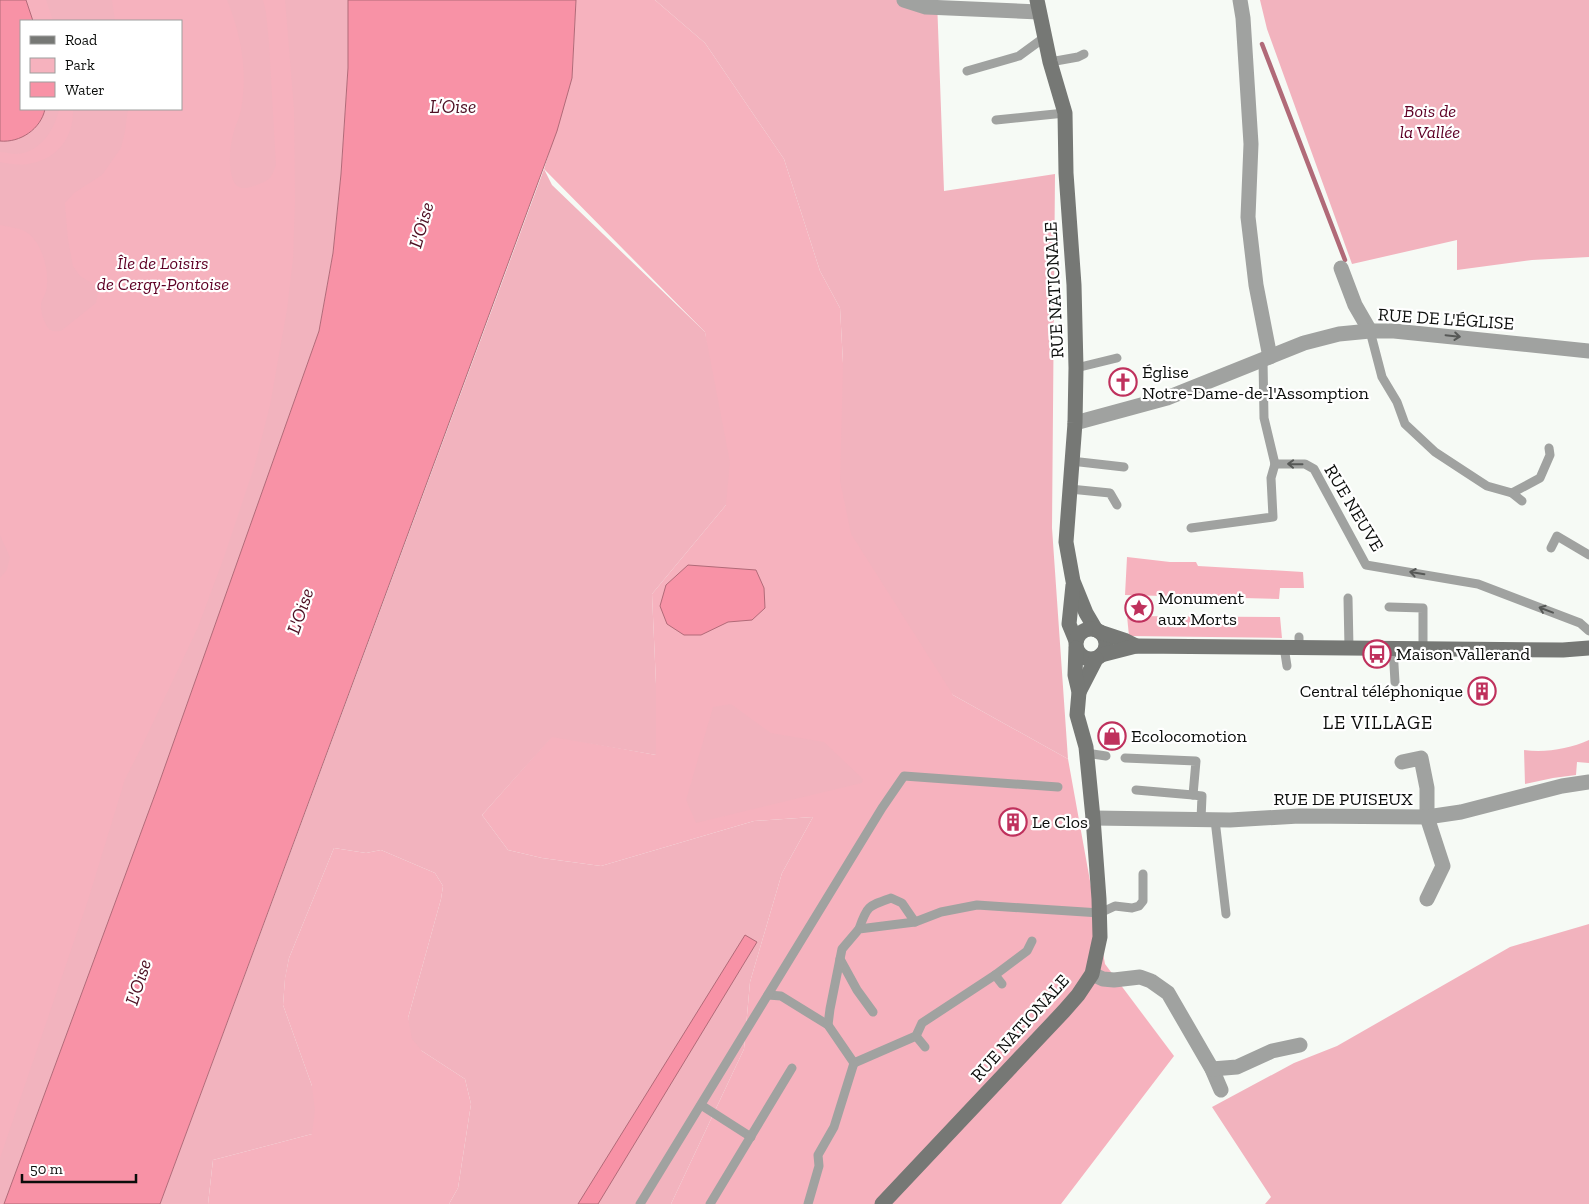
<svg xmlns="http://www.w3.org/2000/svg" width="1589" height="1204" font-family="'Zilla Slab',serif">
<rect width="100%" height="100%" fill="#f6faf5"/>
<g fill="#f6b2be" fill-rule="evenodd">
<path d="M0,0H348L319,331L157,789L4,1204H0ZM21,21H181V109H21Z"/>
<polygon points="576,0 655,0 705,43 784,159 820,271 840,308 843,363 953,695 1068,759 1105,964 1174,1056 1061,1204 671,1204 744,1049 750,982 782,873 813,817 754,821 601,866 542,858 508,850 482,815 552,736 656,755 656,684 652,594 726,505 705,332 544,169 572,78"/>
<polygon points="1127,557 1170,562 1196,562 1198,566 1303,572 1304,588 1280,588 1279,599 1125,595"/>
<polygon points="1127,616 1280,617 1282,638 1129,636"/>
<polygon points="334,848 366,853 381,850 435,873 443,886 441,899 408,1018 422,1051 465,1079 471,1104 458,1188 449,1204 208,1204 213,1160 312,1134 312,1086 283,1005 285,978 289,958"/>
</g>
<g fill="#f2b3be">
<polygon points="46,0 112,0 115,21 53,21"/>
<path d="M227,0H263L266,12L269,42L276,165C274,170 273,175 269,179C266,181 262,183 259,184C247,189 236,192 232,177C228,163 230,144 234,131C236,124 240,116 241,109C248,70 241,36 227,0Z"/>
<polygon points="285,0 348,0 348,68 341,174 333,253 319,331 157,789 4,1204 0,1204 0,1158 88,900 125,779 140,750 198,627 224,557 255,464 270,405 287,309 293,258 295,201 294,110"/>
<polygon points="655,0 937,0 944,191 1055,174 1052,528 1068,759 953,695 851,534 840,481 843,363 840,308 820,271 784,159 705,43"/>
<polygon points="1260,0 1589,0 1589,257 1532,260 1457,270 1457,240 1352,264 1267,29"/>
<path d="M45,109H59C55,130 40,153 16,154C11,154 5,152 0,152V141L15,140L45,112Z"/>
<path d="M73,109H128L125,132L121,148L102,175L74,193L65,203L68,239L73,266L80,276L90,282L98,293L96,303L61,331C57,331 53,332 50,330C45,326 40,311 41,305C41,300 45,296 46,291C50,274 43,245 29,234C22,228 9,227 0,225V162C10,164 21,166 32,163C58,158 74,136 73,109Z"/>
<polygon points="544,169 552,185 705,332 730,462 726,505 652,594 656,684 656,755 552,737 482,815 508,850 542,858 601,866 754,821 813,817 782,873 750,982 744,1049 671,1204 449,1204 458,1188 471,1104 465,1079 422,1051 412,1039 408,1018 441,899 443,886 435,873 381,850 366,853 334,848 289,958 285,979 283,1005 312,1086 315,1110 312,1134 213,1160 208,1204 160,1204"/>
<polygon points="0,535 10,557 7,570 0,578"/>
<polygon points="731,704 771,733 824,742 863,779 862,783 696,823 686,800 713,707"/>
<path d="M1589,740V763L1577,762L1576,775L1553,778L1525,784L1524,750C1545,753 1569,749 1589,740Z"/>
<polygon points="1589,924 1589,1204 1265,1204 1271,1197 1212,1107 1294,1063 1337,1046 1510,947"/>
</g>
<g fill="#f892a6" stroke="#b16a78">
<path d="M0,0H26L33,21H21V109H45C41,129 20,143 0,141Z"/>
<polygon points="348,0 576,0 572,78 557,131 160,1204 4,1204 157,789 319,331 333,253 341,174 348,68"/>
<polygon points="688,565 756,570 764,588 765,608 752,620 728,622 701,635 684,635 667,624 660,606 666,585"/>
<polygon points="745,935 757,942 598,1204 578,1204"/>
</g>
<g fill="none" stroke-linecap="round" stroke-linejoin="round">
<polyline stroke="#b16a78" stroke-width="4.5" points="1262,44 1345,260"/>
<g stroke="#a0a2a0" stroke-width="9">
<polyline points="1050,62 1078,57 1084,54"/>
<polyline points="967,71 1019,56 1045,37"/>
<polyline points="996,120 1065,113"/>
<polyline points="1370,331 1382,377 1397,402 1405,424 1435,452 1464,471 1487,486 1512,493 1522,501"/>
<polyline points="1263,360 1264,418 1275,464"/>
<polyline points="1076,368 1117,358"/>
<polyline points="1071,461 1124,467"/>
<polyline points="1275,464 1305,464 1314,469 1366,565 1478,584 1580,623 1589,631"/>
<polyline points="1070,489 1110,493 1117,505"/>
<polyline points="1512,493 1540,478 1550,455 1549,448"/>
<polyline points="1191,528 1273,517 1271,478 1275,464"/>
<polyline points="1551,548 1557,536 1589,555"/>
<polyline points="1348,598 1349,648"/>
<polyline points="1389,607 1423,608 1423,648"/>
<polyline points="1299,637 1299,647"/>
<polyline points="1284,647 1287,666"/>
<polyline points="1393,648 1395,682"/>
<polyline points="1086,753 1106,756"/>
<polyline points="1125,758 1196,761 1193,795 1136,790"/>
<polyline points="1193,795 1202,796 1201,819"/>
<polyline points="1215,820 1226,914"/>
<path d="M859,929C867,906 868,906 891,898L902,903L915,922"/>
<polyline points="840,959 857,990 873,1012"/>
<polyline points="995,975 1027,951 1032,941"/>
<polyline points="768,995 781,996 828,1025 854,1063 916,1036 922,1023 995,975 1002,984"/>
<polyline points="828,1025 830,1009 842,949 859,929 915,922 941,912 977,905 1100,913 1115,906 1132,908 1139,906 1143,901 1143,874"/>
<polyline points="916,1036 925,1047"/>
<polyline points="701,1105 751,1137"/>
<polyline points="640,1204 882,808 904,776 1058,787"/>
<polyline points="710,1204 792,1068"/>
<polyline points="808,1204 819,1166 818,1155 834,1127 854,1063"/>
</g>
<g stroke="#a0a2a0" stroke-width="15">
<polyline points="904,0 926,7 1039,12"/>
<polyline points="1240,0 1243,18 1251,144 1248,217 1256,285 1270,357"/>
<polyline points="1341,268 1355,305 1370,331"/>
<polyline points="1075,423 1167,398 1304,343 1339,334 1370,331 1394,331 1589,351"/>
<polyline points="1402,762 1421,758 1427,788 1427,817 1443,866 1427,899"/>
<polyline points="1093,818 1230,820 1299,816 1427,817 1461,812 1562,786 1589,782"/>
<polyline points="1092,974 1103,979 1114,980 1140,977 1151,981 1168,993 1212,1069 1221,1090"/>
<polyline points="1212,1069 1237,1067 1272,1051 1300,1045"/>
</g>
<g stroke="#767875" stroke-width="15">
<polyline points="1037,0 1050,62 1065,113 1066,173 1074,285 1076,368 1075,423 1066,542 1073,581 1086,613 1096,630"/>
<polyline points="1073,585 1069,624 1076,641"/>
<circle cx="1091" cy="644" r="15"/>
<polyline points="1100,632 1124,640 1136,646"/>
<polyline points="1101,655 1136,646 1563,650 1589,648"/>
<polyline points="1079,692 1096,659"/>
<polyline points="882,1204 1064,1011 1078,995 1092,974 1100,937 1099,899 1093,818 1086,747 1077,715 1079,692 1075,675 1076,648"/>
</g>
</g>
<defs><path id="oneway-shaft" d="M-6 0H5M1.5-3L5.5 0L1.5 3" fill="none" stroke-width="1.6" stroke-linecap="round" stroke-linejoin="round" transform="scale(1.25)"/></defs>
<g stroke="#565856">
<use href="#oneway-shaft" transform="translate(1453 336) rotate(6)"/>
<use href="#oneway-shaft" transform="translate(1295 464) rotate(-179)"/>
<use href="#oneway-shaft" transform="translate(1417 573) rotate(-171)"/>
<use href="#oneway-shaft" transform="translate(1546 610) rotate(-159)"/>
</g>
<defs>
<g id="church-ring" transform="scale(1.4375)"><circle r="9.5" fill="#fff" stroke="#bf315d" stroke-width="1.5"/><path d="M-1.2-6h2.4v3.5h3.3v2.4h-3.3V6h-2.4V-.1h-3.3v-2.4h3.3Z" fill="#bf315d"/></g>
<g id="sight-ring" transform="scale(1.4375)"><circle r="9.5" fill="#fff" stroke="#bf315d" stroke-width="1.5"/><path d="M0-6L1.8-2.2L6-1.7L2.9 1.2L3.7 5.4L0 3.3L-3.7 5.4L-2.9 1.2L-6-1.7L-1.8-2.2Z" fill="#bf315d"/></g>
<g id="bus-ring" transform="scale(1.4375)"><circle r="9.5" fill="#fff" stroke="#bf315d" stroke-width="1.5"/><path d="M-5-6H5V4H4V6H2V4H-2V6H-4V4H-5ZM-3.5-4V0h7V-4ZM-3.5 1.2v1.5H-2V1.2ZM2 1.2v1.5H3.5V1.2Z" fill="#bf315d"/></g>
<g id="building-ring" transform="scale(1.4375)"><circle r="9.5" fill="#fff" stroke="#bf315d" stroke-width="1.5"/><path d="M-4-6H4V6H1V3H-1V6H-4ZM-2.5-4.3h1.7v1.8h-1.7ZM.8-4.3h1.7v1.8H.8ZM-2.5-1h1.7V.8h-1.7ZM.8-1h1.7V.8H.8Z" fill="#bf315d"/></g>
<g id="shop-ring" transform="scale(1.4375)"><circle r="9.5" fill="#fff" stroke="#bf315d" stroke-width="1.5"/><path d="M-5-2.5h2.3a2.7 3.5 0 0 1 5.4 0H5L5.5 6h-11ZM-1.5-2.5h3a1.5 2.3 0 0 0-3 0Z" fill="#bf315d"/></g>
</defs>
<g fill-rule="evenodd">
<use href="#church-ring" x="1123" y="382"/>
<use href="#sight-ring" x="1139" y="608"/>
<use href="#bus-ring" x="1377" y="654"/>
<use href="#building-ring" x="1482" y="691"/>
<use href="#shop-ring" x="1112" y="736"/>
<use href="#building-ring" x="1013" y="822"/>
</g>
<g text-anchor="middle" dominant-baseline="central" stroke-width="4.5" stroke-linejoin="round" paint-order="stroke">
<g font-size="18" font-style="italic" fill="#5e0025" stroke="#fff">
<text x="1430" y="111">Bois de<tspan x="1430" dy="21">la Vallée</tspan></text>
<text x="163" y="263">Île de Loisirs<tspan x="163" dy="21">de Cergy-Pontoise</tspan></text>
</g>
<g font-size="18" fill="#0b0d0b" stroke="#fff">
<text transform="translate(1054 290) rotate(-93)">RUE NATIONALE</text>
<text transform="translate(1446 319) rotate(4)">RUE DE L'ÉGLISE</text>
<text transform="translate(1354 508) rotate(59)">RUE NEUVE</text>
<text x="1343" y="799">RUE DE PUISEUX</text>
<text transform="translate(1020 1028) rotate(-48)">RUE NATIONALE</text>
</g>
<g font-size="18" fill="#0b0d0b" stroke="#fff" text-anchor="start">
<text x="1142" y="372">Église<tspan x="1142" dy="21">Notre-Dame-de-l'Assomption</tspan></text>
<text x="1158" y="598">Monument<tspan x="1158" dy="21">aux Morts</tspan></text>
<text x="1396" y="654">Maison Vallerand</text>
<text x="1463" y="691" text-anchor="end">Central téléphonique</text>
<text x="1131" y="736">Ecolocomotion</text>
<text x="1032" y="822">Le Clos</text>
</g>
<g font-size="19" font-style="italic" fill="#4e1023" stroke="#fff">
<text x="453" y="106">L’Oise</text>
<text transform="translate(421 225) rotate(-74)">L'Oise</text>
<text transform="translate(300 611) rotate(-71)">L'Oise</text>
<text transform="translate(138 982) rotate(-72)">L'Oise</text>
</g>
<g font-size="19" letter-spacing="1" fill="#0b0d0b" stroke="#fff">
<text x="1378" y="722">LE VILLAGE</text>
</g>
</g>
<rect x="20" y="20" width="162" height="90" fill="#ffffff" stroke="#9d9e9d"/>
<rect x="30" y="36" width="25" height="8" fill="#767875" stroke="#9d9e9d"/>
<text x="65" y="45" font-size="15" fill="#0b0d0b">Road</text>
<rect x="30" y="58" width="25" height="15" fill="#f6b2be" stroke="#9d9e9d"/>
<text x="65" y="70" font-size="15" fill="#0b0d0b">Park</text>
<rect x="30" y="82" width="25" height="15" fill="#f892a6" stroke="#9d9e9d"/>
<text x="65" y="95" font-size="15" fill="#0b0d0b">Water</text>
<path d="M22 1174v8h114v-8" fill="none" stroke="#0b0d0b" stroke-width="2.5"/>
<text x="30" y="1174" font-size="15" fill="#0b0d0b" stroke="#ffffff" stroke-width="4" paint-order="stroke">50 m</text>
</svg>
